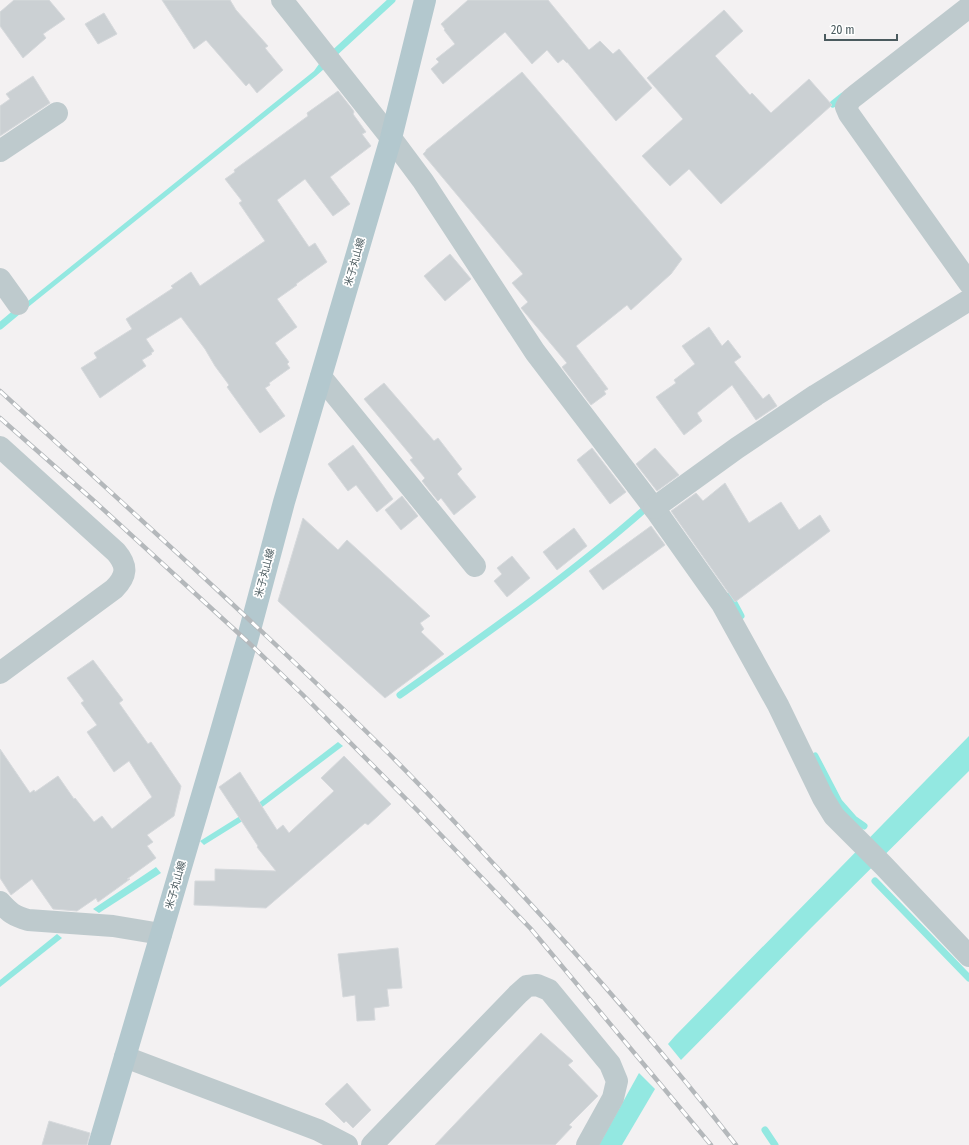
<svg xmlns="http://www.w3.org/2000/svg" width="969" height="1145" font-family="'Fira Sans Condensed','Noto Sans JP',sans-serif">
<rect width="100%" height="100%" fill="#f3f1f2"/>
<g fill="#93e8e1">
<polygon points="319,64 324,69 316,76 27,308 23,305 314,71"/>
<polygon points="969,736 969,771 812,927 681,1060 668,1044 675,1036 839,869"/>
<polygon points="338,742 343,746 249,817 204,845 200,841 248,811"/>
<polygon points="156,867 161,873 99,913 93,909"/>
<polygon points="57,934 62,938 0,987 0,980"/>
<polygon points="639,1073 655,1089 622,1145 599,1145"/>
</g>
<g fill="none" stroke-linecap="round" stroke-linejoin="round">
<g stroke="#93e8e1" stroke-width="7">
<polyline points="330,57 392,0"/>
<polyline points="833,104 843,96"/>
<polyline points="0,326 18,311"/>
<polyline points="729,596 734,603 741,616"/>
<path d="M400,695C483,636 568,577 645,509"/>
<polyline points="815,756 839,802 854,819 864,826"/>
<polyline points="875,881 969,978"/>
<polyline points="765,1130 775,1145"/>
</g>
</g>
<g fill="#cbd0d3" stroke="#d6d9dc">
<polygon points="14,0 49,0 65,19 43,34 46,38 23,58 0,26 0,12"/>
<polygon points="162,0 230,0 236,10 268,46 265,48 283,70 257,93 249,83 246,86 206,40 194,49"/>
<polygon points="468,0 548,0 589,50 600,41 613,54 619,49 652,88 616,121 567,62 567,63 563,59 558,63 547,50 532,64 505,32 443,84 431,69 439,62 436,59 455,44 444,30 445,29 441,24"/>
<polygon points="724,10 743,31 715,56 750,95 752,93 771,113 809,79 832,105 721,204 689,169 670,186 642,156 683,119 647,78"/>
<polygon points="104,13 117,34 98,44 85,24"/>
<polygon points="522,72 682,259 671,274 631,310 627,305 576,346 608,389 604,391 606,394 591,405 562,367 567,363 521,308 528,302 512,283 523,274 423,154 426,151 426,150"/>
<polygon points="33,76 50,103 0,136 0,106 10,99 6,94"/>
<polygon points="338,91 353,110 354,112 353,114 366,132 362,134 371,146 330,177 350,204 333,216 305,179 277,200 309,247 315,243 327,262 296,284 297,285 277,299 297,327 275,343 289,362 287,364 290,368 269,383 270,385 265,388 285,416 260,433 227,387 229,385 215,366 205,349 181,317 146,339 154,351 151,353 152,354 142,360 146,366 100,398 81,368 97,358 94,353 132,329 126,319 173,288 171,286 191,272 200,286 265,241 239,203 242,201 225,179 235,172 234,170 308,116 307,113"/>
<polygon points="450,254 471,279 445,301 424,276"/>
<polygon points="709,327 722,346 728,340 741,357 734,362 763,399 769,394 777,406 756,420 732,385 697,413 702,421 684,435 656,397 676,383 674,380 695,364 682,346"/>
<polygon points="384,383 434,441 438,438 462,469 457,474 476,497 454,515 441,498 438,501 422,481 425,478 410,460 413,458 364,399"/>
<polygon points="353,445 393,499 377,512 356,485 348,491 328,464"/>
<polygon points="592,448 626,492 610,504 577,460"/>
<polygon points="655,448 679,475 657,491 636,464"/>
<polygon points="725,483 749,523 781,502 799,530 820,515 830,531 735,602 671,511 696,493 703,501"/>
<polygon points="402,496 418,516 401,530 385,510"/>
<polygon points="303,518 338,550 347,540 430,616 420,623 424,629 421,632 444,654 385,698 278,601"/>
<polygon points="651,526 665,545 603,590 589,571"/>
<polygon points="574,528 587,546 557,570 543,552"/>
<polygon points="512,556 530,578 507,597 494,581 502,574 497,568"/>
<polygon points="93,660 123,700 119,703 148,744 151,742 181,786 174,816 147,835 153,842 147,846 156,858 127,879 130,879 98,902 96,898 77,911 53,909 32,879 11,895 0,878 0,749 30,793 34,790 35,792 58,776 74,799 75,798 94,822 102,816 112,829 152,797 129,761 114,772 87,732 97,725 81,703 84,701 67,678"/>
<polygon points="344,756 391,804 368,825 365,823 266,908 194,905 195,881 215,881 215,869 276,871 257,847 258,846 219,787 240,772 277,830 283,825 289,833 334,791 321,778"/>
<polygon points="398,948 402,988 387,989 389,1006 374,1008 375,1020 357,1021 355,995 343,997 338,954"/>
<polygon points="541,1033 573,1061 568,1065 598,1096 569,1125 572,1127 555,1145 435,1145"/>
<polygon points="347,1083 371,1110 353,1128 346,1121 344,1123 325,1104"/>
<polygon points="49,1121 90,1133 87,1145 42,1145"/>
</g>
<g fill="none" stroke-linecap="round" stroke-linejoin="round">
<g stroke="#becacd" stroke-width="22">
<polyline points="282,0 391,138 423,181 535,352 654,508 722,604 778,705 823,798 834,816 883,865 969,956"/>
<polyline points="969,7 856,95 851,99 846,107 849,114 969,283"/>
<polyline points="0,151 57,113"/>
<polyline points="0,279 18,304"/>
<polyline points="321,377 475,566"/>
<path d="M0,447L116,552C128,566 127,576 114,589L0,673"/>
<polyline points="654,508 737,448 816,395 969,300"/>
<path d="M0,902C10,913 14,916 28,920L113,926L161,934"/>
<polyline points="125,1057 318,1130 347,1145"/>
<polyline points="372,1145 518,994 527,986 537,985 549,990 610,1064 617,1081 613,1098 587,1145"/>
</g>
<polyline stroke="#b3c8ce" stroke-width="22" points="99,1145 219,738 247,641 284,502 391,138 425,0"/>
<g stroke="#b4b8bb" stroke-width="4.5">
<g id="rail">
<path d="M0,391C128,508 257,624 380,745C418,782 454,821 490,860C576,952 659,1046 736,1145"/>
<polyline points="0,418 93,500 247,641 302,694 418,811 531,929 711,1145"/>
</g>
</g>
<use href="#rail" stroke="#fff" stroke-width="3" stroke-dasharray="9" stroke-linecap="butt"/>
</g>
<g text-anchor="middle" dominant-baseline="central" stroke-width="3.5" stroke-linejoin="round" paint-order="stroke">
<g font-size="10" fill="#4a5a5e" stroke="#fff">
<text transform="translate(355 262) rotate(-74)">米子丸山線</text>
<text transform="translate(265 573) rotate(-75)">米子丸山線</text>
<text transform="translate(176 885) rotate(-74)">米子丸山線</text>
</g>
</g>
<path d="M825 34v6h72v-6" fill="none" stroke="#4a5a5e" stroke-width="2"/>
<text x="831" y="34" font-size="12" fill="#4a5a5e" stroke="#ffffff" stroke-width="3" paint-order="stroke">20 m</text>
</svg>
